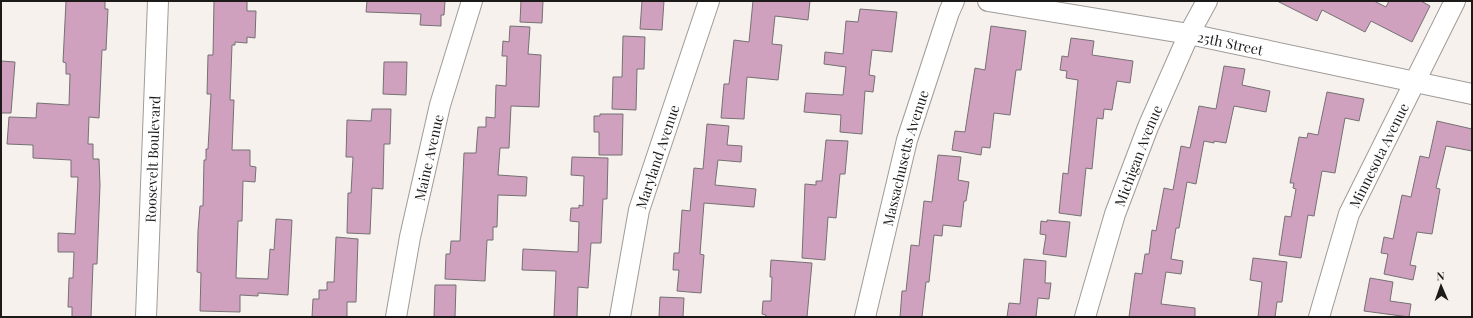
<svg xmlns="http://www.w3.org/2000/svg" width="1473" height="318" font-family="'Playfair Display',serif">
<rect width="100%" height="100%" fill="#f6f1ed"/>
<g fill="#cfa1be" stroke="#757173">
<polygon points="66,1 105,1 105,9 108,9 106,50 102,50 99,118 89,117 88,144 93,144 93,159 99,159 100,185 97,264 93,264 91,317 72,317 72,307 68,307 69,278 73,278 74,252 58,252 58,233 75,234 78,177 71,177 71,160 33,158 33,145 7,144 9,117 36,118 37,103 69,105 70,74 66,74 66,63 63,62"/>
<polygon points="214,1 247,1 247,11 256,11 255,38 247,37 247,43 235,42 235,45 232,45 230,100 234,100 232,150 250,150 250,166 256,167 255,182 243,181 242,221 238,221 236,278 268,279 270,249 274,250 276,219 292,220 288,295 258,293 258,296 240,295 240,312 200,311 201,273 197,272 198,231 200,206 203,206 204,160 206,160 206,149 208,149 211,94 207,94 208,55 213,55"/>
<polygon points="367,1 445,1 444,15 441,15 441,26 420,25 421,14 366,12"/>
<polygon points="521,1 543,1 542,23 520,22"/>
<polygon points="642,1 664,1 662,30 640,29"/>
<polygon points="753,1 810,1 808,20 775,16 772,44 782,45 778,80 747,77 744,119 721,118 724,84 729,84 734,40 749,42"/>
<polygon points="1277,1 1374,1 1386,7 1389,1 1421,1 1430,6 1412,42 1371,21 1365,32 1322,10 1317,21"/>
<polygon points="860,9 897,12 892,52 872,50 869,75 875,76 873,92 865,91 862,134 840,132 841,115 804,112 806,93 843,95 846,67 824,64 825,52 843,54 846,21 858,22"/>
<polygon points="510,26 530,27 528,54 541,55 539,107 511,106 509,148 500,148 498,175 527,177 526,196 498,195 497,227 493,227 493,240 487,240 485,281 445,279 446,254 450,254 451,241 460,241 464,153 476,153 478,127 486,127 486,117 495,118 496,85 506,86 507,56 502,56 503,41 509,42"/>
<polygon points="991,26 1026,31 1021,70 1016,70 1010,115 994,113 990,148 982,147 981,155 952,150 955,131 965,132 975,68 985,70"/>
<polygon points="623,36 645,37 644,69 637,69 636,110 612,109 613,77 622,77"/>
<polygon points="1071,38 1094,41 1092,55 1133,61 1130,83 1117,81 1112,110 1104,109 1103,119 1097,118 1092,169 1086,168 1081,216 1059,213 1063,173 1068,174 1078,80 1066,78 1067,71 1060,70 1062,56 1068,57"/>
<polygon points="1,61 15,62 11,113 1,113"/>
<polygon points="384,62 407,62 406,95 383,94"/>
<polygon points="1224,66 1245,69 1242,85 1270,91 1266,112 1234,106 1226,143 1214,141 1214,143 1204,141 1196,184 1187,182 1179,228 1176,228 1171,259 1183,261 1181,274 1166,272 1161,304 1195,308 1195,317 1129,317 1135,273 1142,274 1145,254 1149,254 1152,230 1156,231 1164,188 1173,190 1181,146 1190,148 1199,106 1216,109"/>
<polygon points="1327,92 1364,99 1359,121 1345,118 1335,173 1322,171 1314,216 1308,215 1301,258 1279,255 1285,216 1291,217 1296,189 1293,188 1294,183 1290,183 1299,137 1307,138 1308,133 1318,135"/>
<polygon points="372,109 391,109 390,144 384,144 383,189 372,188 370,234 347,233 348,193 351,193 353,157 346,157 347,120 371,121"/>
<polygon points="600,114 623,114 622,155 599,155 599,132 594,132 594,116 600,116"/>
<polygon points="1437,121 1472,129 1472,151 1446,146 1436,188 1440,189 1432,234 1417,232 1410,265 1416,266 1413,280 1384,274 1388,254 1381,253 1384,237 1393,239 1402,195 1411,197 1420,156 1429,158"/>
<polygon points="707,124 729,126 727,145 742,146 741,162 718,160 715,185 756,189 754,207 704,203 700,254 704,255 701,293 677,291 679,270 673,270 674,253 679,253 682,210 690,211 694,168 703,169"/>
<polygon points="826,140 848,141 845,174 840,174 836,218 828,217 825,260 802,258 805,184 816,185 816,181 822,181"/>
<polygon points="938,155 961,157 958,180 969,182 966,201 964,201 961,227 943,225 942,236 934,235 929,282 926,282 922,317 900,317 902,291 906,291 911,245 919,246 924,201 932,202"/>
<polygon points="572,157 608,158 607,199 603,199 601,243 591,243 588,288 578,287 577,317 554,317 556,271 522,270 523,249 578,252 579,222 570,221 571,208 579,208 579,205 583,206 584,176 571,175"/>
<polygon points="1047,220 1070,222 1066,257 1043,254 1046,235 1040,234 1041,221 1047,222"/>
<polygon points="336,237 358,239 356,302 347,302 347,317 312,317 313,299 319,299 319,290 327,290 327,282 334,282"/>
<polygon points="1253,258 1287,262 1282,302 1277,302 1275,317 1258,317 1262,282 1250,280"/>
<polygon points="1024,259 1046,261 1045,283 1051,283 1049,299 1038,298 1036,317 1007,317 1009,303 1020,304"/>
<polygon points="771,260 812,263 807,317 766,317 766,315 762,314 763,301 771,301 772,277 770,277"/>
<polygon points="1370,278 1393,282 1390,301 1411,304 1409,317 1364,311"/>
<polygon points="435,285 456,285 455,317 434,317"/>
<polygon points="660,297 684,298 683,317 659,317"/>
</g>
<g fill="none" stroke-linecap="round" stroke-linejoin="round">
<g stroke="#9f9b98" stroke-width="22">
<g id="minor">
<path id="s1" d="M988,1L1189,34L1472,94"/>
<path id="s2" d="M146,317L158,1"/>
<path id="s3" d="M396,317L410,237L440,105L472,1"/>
<path id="s4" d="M620,317L639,210L709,1"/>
<path id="s5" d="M865,317L907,140L949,12L954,1"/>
<path id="s6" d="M1085,317L1115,214L1148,127L1189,34L1207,1"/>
<path id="s7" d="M1319,317L1349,214L1455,1"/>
</g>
</g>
<use href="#minor" stroke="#fff" stroke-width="20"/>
</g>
<g text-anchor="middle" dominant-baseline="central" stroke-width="3" stroke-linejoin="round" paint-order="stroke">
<g font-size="14" fill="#1d1b1a" stroke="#f6f1ed">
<text stroke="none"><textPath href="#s1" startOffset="246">25th Street</textPath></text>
<text stroke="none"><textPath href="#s6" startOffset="170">Michigan Avenue</textPath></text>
<text stroke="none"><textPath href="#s7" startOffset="173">Minnesota Avenue</textPath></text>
<text stroke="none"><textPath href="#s4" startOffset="165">Maryland Avenue</textPath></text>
<text stroke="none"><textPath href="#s3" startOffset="163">Maine Avenue</textPath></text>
<text stroke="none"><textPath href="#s5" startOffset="164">Massachusetts Avenue</textPath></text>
<text stroke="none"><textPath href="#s2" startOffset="158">Roosevelt Boulevard</textPath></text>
</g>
</g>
<rect width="1473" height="318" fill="none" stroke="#1d1b1a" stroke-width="4"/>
<g transform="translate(1441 286) rotate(358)" stroke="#f6f1ed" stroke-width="3" paint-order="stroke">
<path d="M0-3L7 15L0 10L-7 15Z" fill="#1d1b1a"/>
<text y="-6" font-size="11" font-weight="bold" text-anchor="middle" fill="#1d1b1a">N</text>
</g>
</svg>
